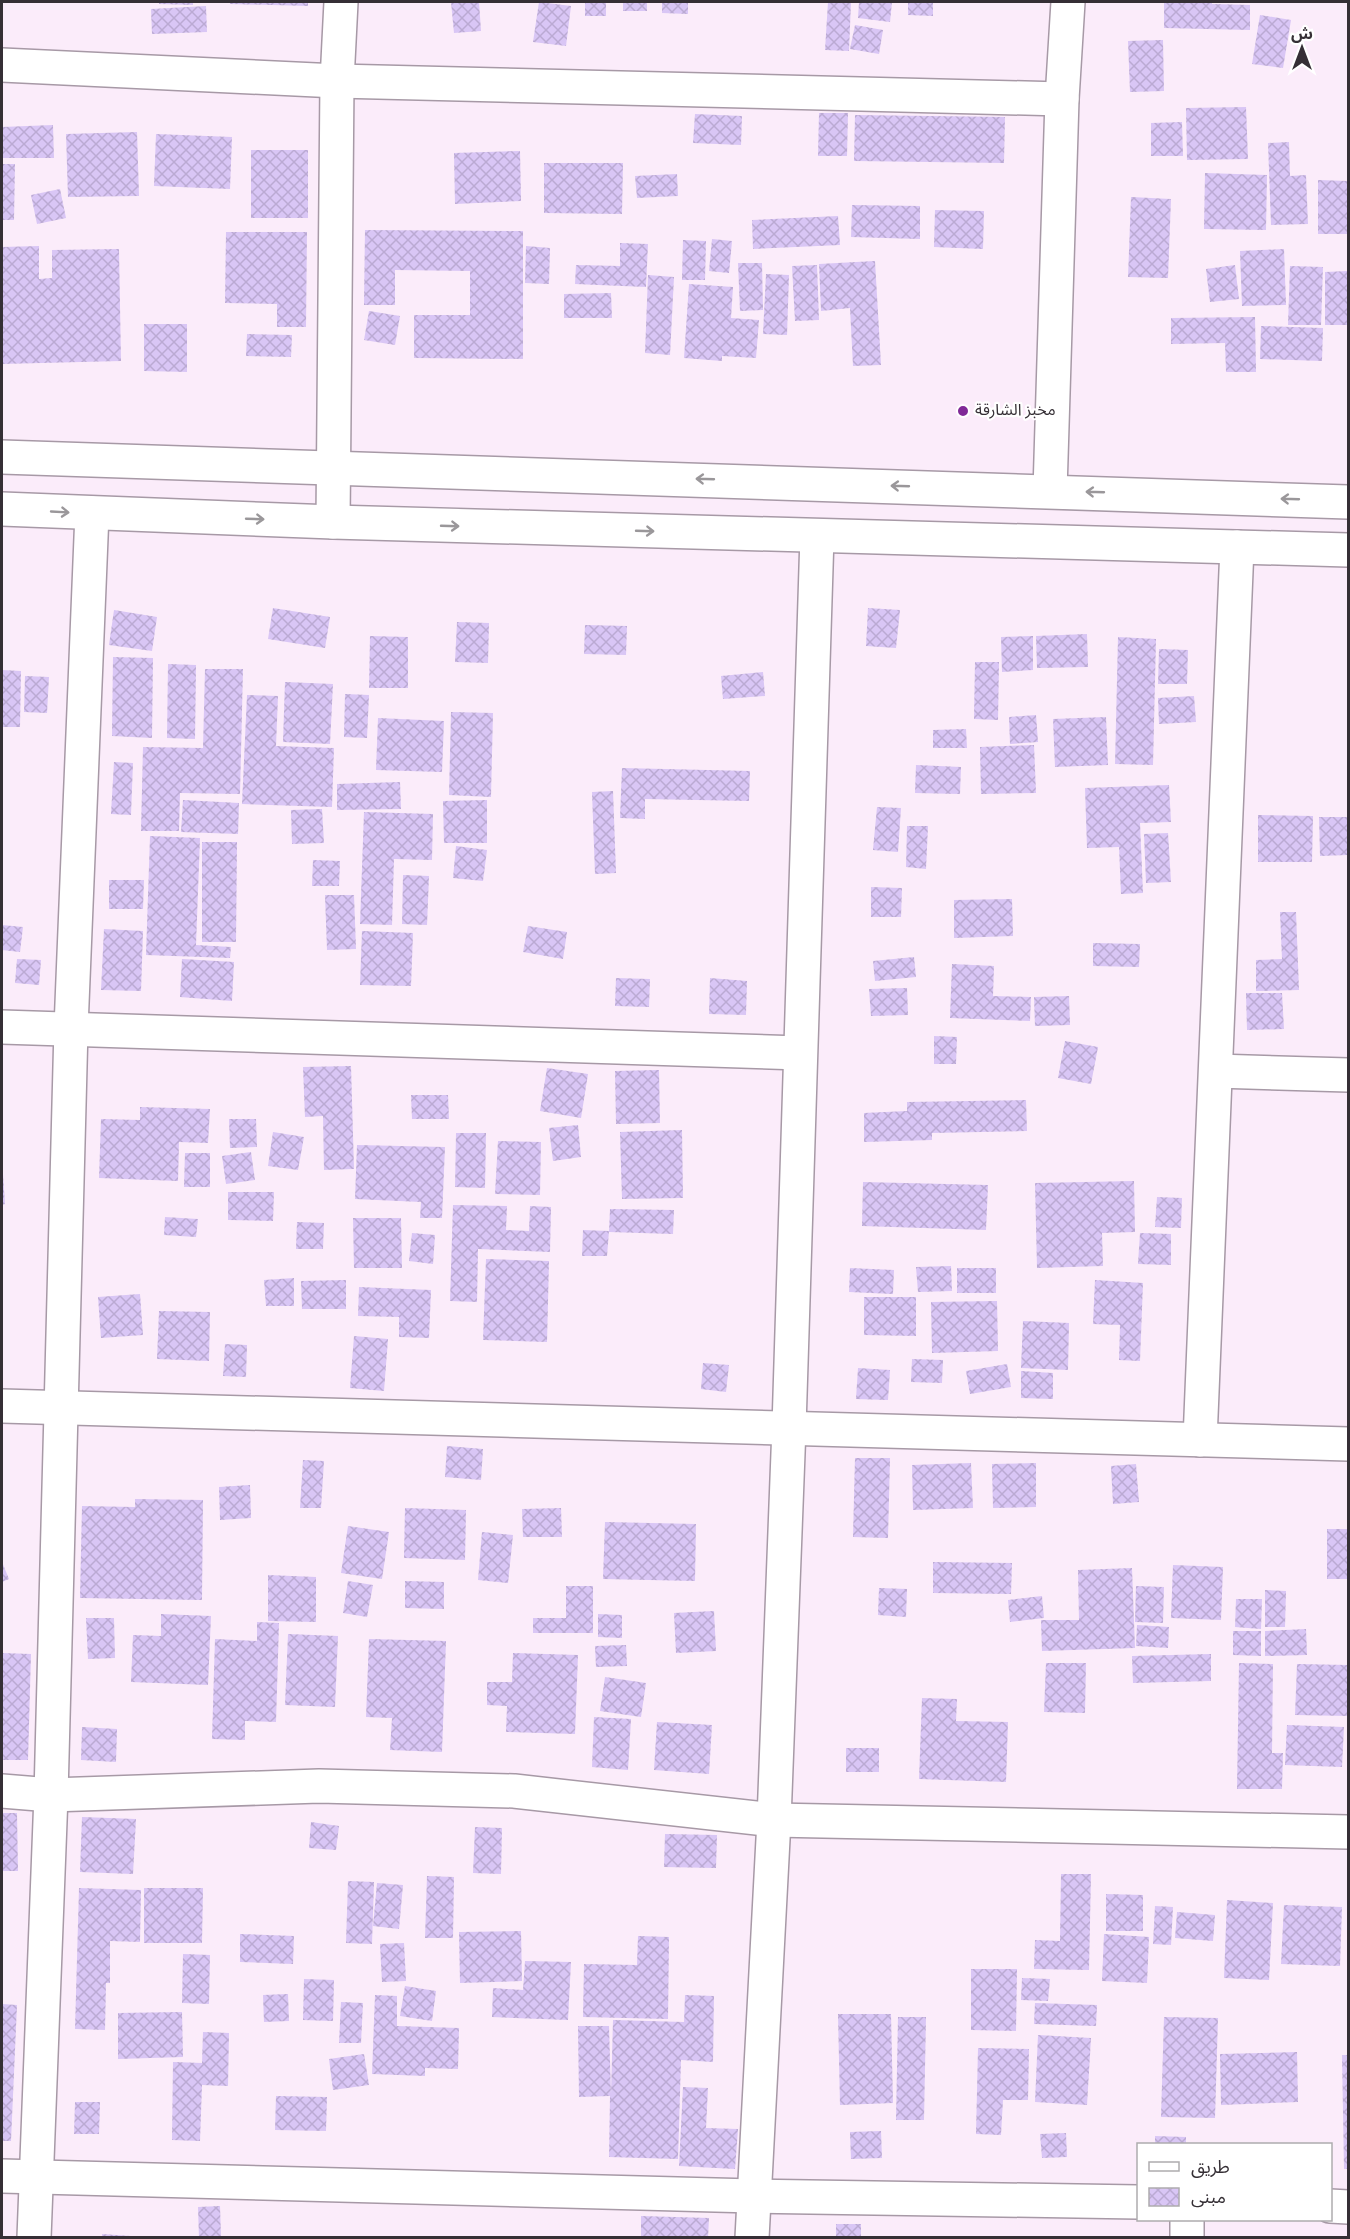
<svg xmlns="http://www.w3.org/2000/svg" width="1350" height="2239" font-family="Overpass,'Noto Sans Arabic',sans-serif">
<defs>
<pattern id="building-cross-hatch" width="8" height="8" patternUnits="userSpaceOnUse" patternTransform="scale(1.5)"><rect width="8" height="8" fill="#d9c6f5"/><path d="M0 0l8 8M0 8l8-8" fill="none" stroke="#bbaad3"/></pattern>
</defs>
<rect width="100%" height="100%" fill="#fbecfa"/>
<g fill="url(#building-cross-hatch)">
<polygon points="159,2 193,2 193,5 159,4"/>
<polygon points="230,2 308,2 308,6 230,4"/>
<polygon points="451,2 479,2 481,31 454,33"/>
<polygon points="539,2 571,6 566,46 533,42"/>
<rect x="585" y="2" width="21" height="14"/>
<rect x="623" y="2" width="24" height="9"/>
<polygon points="662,2 688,2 688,14 662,13"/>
<polygon points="828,2 851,2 849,51 825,50"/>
<polygon points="859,2 892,2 890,22 858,18"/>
<polygon points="908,2 933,2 933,16 908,15"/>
<polygon points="1164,2 1212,2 1212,4 1250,5 1250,30 1164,28"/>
<polygon points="206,6 207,32 152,34 151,9"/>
<polygon points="1260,15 1291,20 1283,68 1252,64"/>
<polygon points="855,25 883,30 879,54 850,49"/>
<polygon points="1163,40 1164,91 1130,92 1128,41"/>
<polygon points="1246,107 1248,159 1187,160 1186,108"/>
<polygon points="819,113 848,113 847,156 818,156"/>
<polygon points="695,114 742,116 741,145 693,143"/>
<polygon points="855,115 1005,117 1004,163 854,161"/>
<polygon points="1182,122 1183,156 1151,156 1151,123"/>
<polygon points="53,125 54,158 2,158 2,127"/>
<polygon points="137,132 139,196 68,197 66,134"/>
<polygon points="156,134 232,137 230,189 154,186"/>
<polygon points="1289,142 1290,176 1306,175 1308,224 1271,225 1268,143"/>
<rect x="251" y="150" width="57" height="68"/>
<polygon points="520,151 521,201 455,204 454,153"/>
<polygon points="544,163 623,163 622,214 544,213"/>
<polygon points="2,164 15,164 14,220 2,220"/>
<polygon points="1205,173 1267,175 1266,230 1204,229"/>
<polygon points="677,174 678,196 637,198 635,176"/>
<polygon points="1318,180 1348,181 1348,234 1318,234"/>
<polygon points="60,189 66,218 37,224 31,195"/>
<polygon points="1131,197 1171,199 1168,278 1128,277"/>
<polygon points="852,205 920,206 920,239 851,237"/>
<polygon points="935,210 984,211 983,249 934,247"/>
<polygon points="838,216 840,245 753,249 752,220"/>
<polygon points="365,230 523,231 523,359 414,358 414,315 470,315 470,271 395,270 395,305 364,305"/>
<polygon points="226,232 307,232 306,327 277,327 277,304 225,303"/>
<polygon points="712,239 732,241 729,273 709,271"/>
<polygon points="683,240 706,241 705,280 682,280"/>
<polygon points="620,243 648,244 646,287 575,284 576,265 620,266"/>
<polygon points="39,246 39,279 52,278 52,250 119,249 121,361 2,364 2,247"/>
<polygon points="526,246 550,248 549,284 525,283"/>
<polygon points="1284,249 1286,305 1242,306 1240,251"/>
<polygon points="875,261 881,365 853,366 850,308 821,311 819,264"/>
<polygon points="738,263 762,263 763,310 740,311"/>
<polygon points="817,265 819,320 795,321 792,266"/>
<polygon points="1235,265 1239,299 1210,302 1206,269"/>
<polygon points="1290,266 1323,267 1321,325 1288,325"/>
<polygon points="1348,271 1348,325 1325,325 1325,272"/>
<polygon points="766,274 789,275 787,335 763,334"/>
<polygon points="648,275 674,277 670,355 645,353"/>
<polygon points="689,284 733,287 731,318 759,320 756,358 722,356 722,361 684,358"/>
<polygon points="611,293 612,318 564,318 564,294"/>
<polygon points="369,311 400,316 395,345 364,340"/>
<polygon points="1255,317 1256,372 1226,372 1225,343 1171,344 1171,318"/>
<polygon points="144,324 187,324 187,372 144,371"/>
<polygon points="1261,326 1323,328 1322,361 1260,359"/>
<polygon points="247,334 292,335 291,357 246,356"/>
<polygon points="273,608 330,617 325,648 268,639"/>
<polygon points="868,608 900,610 896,648 866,646"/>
<polygon points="114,610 157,617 152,651 109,645"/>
<polygon points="457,622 489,623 488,663 455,662"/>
<polygon points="585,625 627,626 626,655 584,654"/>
<polygon points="1087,634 1088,667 1037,668 1036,636"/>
<polygon points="370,636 408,637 408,688 369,688"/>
<polygon points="1033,636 1033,670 1002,672 1001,637"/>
<polygon points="1118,637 1156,639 1153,765 1115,764"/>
<polygon points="1159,649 1188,650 1187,684 1158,684"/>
<polygon points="113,657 153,658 152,738 112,736"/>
<polygon points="975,662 999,662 998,720 974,719"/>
<polygon points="168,664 196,665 195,739 167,738"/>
<polygon points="205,669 243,669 240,794 180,793 179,831 141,831 143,747 203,748"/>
<polygon points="2,670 21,671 20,727 2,727"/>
<polygon points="763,672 765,696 723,699 721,676"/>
<polygon points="25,676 49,677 47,713 24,712"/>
<polygon points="285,682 333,684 330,744 283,742"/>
<polygon points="345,694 369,695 367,738 344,737"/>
<polygon points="247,695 278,696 276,746 334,748 332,807 242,804"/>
<polygon points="1194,696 1196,722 1159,724 1158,698"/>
<polygon points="451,712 493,713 491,797 449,795"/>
<polygon points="1036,715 1038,742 1010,744 1009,717"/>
<polygon points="1106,717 1108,765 1055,767 1053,719"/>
<polygon points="378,718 444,721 442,772 376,770"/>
<polygon points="966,729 967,748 933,748 933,730"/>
<polygon points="1034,745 1036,793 981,794 980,747"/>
<polygon points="114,762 133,763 131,815 111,814"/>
<polygon points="916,765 961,767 960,794 915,793"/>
<polygon points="622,768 750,771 749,801 645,799 645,819 620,818"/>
<polygon points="400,782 401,809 337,810 337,784"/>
<polygon points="1169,785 1171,822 1140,823 1143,893 1121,894 1119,847 1087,848 1085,788"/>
<polygon points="613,791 616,873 595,874 592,792"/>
<polygon points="183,800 239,803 238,834 181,832"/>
<polygon points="487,800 487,843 444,843 443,801"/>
<polygon points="877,807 901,808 898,852 873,850"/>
<polygon points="322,809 324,843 292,844 291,810"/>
<polygon points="364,812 433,814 432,860 394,859 392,925 360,924"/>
<polygon points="1258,815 1313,816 1312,862 1258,862"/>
<polygon points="1319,817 1348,817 1348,855 1320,856"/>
<polygon points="907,826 928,826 926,869 906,867"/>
<polygon points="1168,833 1171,882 1146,883 1144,834"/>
<polygon points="150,836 200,838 196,945 231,947 230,958 146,955"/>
<polygon points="202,842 237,842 236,942 202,942"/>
<polygon points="456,846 487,850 483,881 453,878"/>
<polygon points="313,860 340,861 339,886 312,886"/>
<polygon points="403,875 429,876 427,925 402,924"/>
<polygon points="109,880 144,880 143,909 109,909"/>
<polygon points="871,887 902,888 901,917 871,917"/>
<polygon points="325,895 354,895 356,949 327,950"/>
<polygon points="1012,899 1013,936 954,938 954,900"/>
<polygon points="1280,912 1296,912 1299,990 1256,991 1256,960 1282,959"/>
<polygon points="2,925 23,927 20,952 2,950"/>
<polygon points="528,926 567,932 563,959 523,952"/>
<polygon points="104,929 143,931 141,991 101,990"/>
<polygon points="362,931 413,933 411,986 360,985"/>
<polygon points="1093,943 1140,944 1139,967 1093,966"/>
<polygon points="914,957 916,977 875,981 873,961"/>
<polygon points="17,959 41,960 39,985 15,983"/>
<polygon points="182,959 234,962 232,1001 180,997"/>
<polygon points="952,964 994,966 993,996 1031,997 1030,1021 950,1018"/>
<polygon points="616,978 650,979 649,1007 615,1006"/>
<polygon points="710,978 747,981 746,1015 709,1014"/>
<polygon points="907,988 908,1015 871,1016 869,989"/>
<polygon points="1246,993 1282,993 1284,1029 1247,1030"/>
<polygon points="1069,996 1070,1025 1035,1026 1034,997"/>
<polygon points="934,1036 957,1037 956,1064 934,1064"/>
<polygon points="1065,1041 1098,1047 1091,1084 1058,1078"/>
<polygon points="351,1066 354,1169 324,1170 323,1116 305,1117 303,1067"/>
<polygon points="547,1068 588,1074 581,1118 540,1111"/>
<polygon points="659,1070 660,1123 616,1124 615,1071"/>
<polygon points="411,1095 448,1095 449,1119 412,1119"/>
<polygon points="1026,1100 1027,1131 932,1133 932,1140 864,1142 864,1113 907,1111 907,1102"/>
<polygon points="140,1107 210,1109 208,1143 179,1142 178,1181 99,1178 101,1119 140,1120"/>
<polygon points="229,1119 256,1119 257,1147 230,1148"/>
<polygon points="578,1125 581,1157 553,1161 549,1128"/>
<polygon points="682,1130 683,1198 622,1199 620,1132"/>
<polygon points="273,1132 304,1137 298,1170 268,1166"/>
<polygon points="456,1133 486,1133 485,1188 455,1187"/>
<polygon points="498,1141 541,1142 540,1195 495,1194"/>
<polygon points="357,1145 445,1147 442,1218 420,1218 421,1202 355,1199"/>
<polygon points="251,1152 255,1180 226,1184 222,1156"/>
<polygon points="185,1153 210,1153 210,1187 184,1187"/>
<polygon points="2,1174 3,1174 5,1204 2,1205"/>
<polygon points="1134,1181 1135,1232 1102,1233 1103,1266 1037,1268 1035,1183"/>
<polygon points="863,1182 988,1185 986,1230 862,1226"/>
<polygon points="228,1192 274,1192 273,1221 228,1220"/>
<polygon points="1157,1197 1182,1198 1181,1228 1155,1227"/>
<polygon points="453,1205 507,1206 506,1230 529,1231 530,1206 551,1207 550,1252 478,1249 477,1302 450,1301"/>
<polygon points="610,1209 674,1210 673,1234 609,1232"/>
<polygon points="165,1217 198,1219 196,1237 164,1235"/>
<polygon points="353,1218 401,1218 402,1268 354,1268"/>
<polygon points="297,1222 324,1223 323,1249 296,1249"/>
<polygon points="583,1230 609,1231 607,1256 582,1256"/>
<polygon points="412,1233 435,1235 433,1264 409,1261"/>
<polygon points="1140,1233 1171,1234 1171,1265 1138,1264"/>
<polygon points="486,1259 549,1261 547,1342 483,1340"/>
<polygon points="951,1266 952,1291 918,1292 916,1267"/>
<polygon points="850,1268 894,1270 893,1294 849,1292"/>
<rect x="957" y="1268" width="39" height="25"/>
<polygon points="294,1278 294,1306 266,1306 264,1280"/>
<polygon points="346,1280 346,1309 302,1309 301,1281"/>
<polygon points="1095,1280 1143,1283 1140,1361 1119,1360 1120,1325 1093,1324"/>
<polygon points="359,1287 431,1290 429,1338 399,1337 399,1317 358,1316"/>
<polygon points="140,1294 143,1335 101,1338 98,1297"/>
<polygon points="864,1297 916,1297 916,1336 864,1335"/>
<polygon points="997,1301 998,1351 932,1353 931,1302"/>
<polygon points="159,1311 210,1312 209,1361 157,1359"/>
<polygon points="1023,1321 1069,1323 1068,1370 1021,1368"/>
<polygon points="354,1336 388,1339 384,1391 350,1388"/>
<polygon points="225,1344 247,1345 246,1377 223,1376"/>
<polygon points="912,1359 943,1360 942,1383 911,1382"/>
<polygon points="703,1363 729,1365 726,1392 701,1389"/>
<polygon points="1007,1364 1011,1387 970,1394 966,1371"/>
<polygon points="858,1368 890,1370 888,1400 856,1399"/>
<polygon points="1021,1371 1053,1373 1053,1399 1021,1398"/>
<polygon points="447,1446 483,1449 481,1480 445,1477"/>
<polygon points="855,1458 890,1458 888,1538 853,1537"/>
<polygon points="303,1460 324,1461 321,1508 300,1508"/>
<polygon points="971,1463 973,1508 913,1510 912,1465"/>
<polygon points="1036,1463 1036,1507 993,1508 992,1464"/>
<polygon points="1136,1464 1139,1502 1113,1504 1111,1466"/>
<polygon points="250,1485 251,1518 220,1520 219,1487"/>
<polygon points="135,1499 203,1500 202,1600 80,1598 82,1506 135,1507"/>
<polygon points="405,1508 466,1510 465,1560 404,1558"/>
<polygon points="561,1508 562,1537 523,1537 522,1509"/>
<polygon points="605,1522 696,1524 695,1581 603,1579"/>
<polygon points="348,1526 389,1532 382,1579 341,1573"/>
<rect x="1327" y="1529" width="21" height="50"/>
<polygon points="482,1532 513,1535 508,1583 478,1580"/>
<polygon points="2,1562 9,1579 2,1582"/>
<polygon points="933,1562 1012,1563 1011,1594 933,1593"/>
<polygon points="1173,1565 1223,1567 1221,1620 1171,1618"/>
<polygon points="1132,1568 1135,1648 1042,1651 1041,1620 1079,1620 1078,1570"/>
<polygon points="268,1575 316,1577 316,1622 268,1621"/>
<polygon points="348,1581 373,1585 367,1617 343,1613"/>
<polygon points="405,1581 444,1582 444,1609 405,1608"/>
<polygon points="566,1586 593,1586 593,1633 533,1633 533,1618 566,1618"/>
<polygon points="1136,1586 1164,1587 1163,1623 1135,1622"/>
<polygon points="879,1588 907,1589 906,1617 878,1615"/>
<polygon points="1265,1590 1286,1591 1285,1627 1265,1627"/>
<polygon points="1042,1596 1044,1618 1010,1622 1008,1600"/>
<polygon points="1236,1599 1262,1599 1261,1629 1235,1627"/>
<polygon points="714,1611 716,1651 676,1653 674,1613"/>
<polygon points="161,1614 211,1616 208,1685 131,1682 133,1635 161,1636"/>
<polygon points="598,1614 622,1615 622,1638 598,1637"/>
<polygon points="86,1618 114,1618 115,1658 88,1659"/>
<polygon points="257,1622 279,1623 276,1722 245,1721 245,1740 212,1739 215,1639 257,1641"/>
<polygon points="1137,1625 1169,1627 1168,1648 1136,1646"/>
<polygon points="1306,1629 1307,1655 1265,1656 1265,1631"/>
<polygon points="1233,1631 1261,1631 1261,1656 1233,1655"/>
<polygon points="288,1634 338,1636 335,1707 285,1705"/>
<polygon points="369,1639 446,1641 442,1752 390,1750 392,1718 366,1717"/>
<polygon points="626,1645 627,1666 596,1667 595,1646"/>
<polygon points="2,1653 31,1654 28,1760 2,1760"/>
<polygon points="513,1653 578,1655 575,1734 506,1732 507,1706 487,1705 487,1682 512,1682"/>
<polygon points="1211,1654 1211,1681 1133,1683 1132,1656"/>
<polygon points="1046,1663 1086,1663 1085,1713 1044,1712"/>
<polygon points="1239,1663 1273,1664 1272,1753 1283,1753 1282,1789 1237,1789"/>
<polygon points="1297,1664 1348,1665 1348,1716 1295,1715"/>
<polygon points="605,1677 646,1683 641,1717 600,1711"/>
<polygon points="922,1698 957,1699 956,1721 1008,1722 1006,1782 919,1779"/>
<polygon points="594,1717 631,1719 628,1770 592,1767"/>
<polygon points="657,1722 712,1725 709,1774 654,1770"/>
<polygon points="1287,1725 1344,1727 1342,1767 1285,1765"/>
<polygon points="82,1727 117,1729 116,1762 81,1760"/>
<rect x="846" y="1748" width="33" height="24"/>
<polygon points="2,1813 17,1813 18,1871 2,1871"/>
<polygon points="82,1817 136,1819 133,1874 80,1872"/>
<polygon points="311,1822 339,1826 336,1850 309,1848"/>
<polygon points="475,1827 502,1828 501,1874 473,1873"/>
<polygon points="665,1834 717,1835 716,1868 664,1867"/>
<polygon points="1061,1874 1091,1874 1089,1970 1034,1969 1035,1940 1060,1941"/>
<polygon points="427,1876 454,1877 453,1938 425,1938"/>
<polygon points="348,1881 374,1882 372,1944 346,1943"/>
<polygon points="377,1883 403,1885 399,1929 373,1926"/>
<polygon points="79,1888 141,1890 140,1942 110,1941 110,1983 106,1983 105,2030 75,2029"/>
<polygon points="144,1888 203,1888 202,1943 144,1943"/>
<polygon points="1106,1894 1143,1895 1143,1931 1106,1931"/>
<polygon points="1227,1900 1273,1903 1269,1980 1224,1978"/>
<polygon points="1284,1905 1342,1907 1340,1966 1281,1964"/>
<polygon points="1155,1906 1173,1907 1171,1945 1153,1944"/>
<polygon points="1177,1912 1215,1915 1213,1941 1175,1938"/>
<polygon points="521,1931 522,1981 460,1983 459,1932"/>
<polygon points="240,1934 294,1936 293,1964 240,1962"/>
<polygon points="1104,1934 1149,1937 1147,1983 1102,1981"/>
<polygon points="638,1936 669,1937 668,2019 583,2017 584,1964 637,1965"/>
<polygon points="404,1943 406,1981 382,1982 380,1944"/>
<polygon points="183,1954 210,1955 209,2004 182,2003"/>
<polygon points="525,1961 571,1962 568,2020 492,2017 493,1988 523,1990"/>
<polygon points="971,1969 1017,1969 1016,2031 971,2030"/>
<polygon points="1022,1978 1050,1979 1048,2001 1021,2000"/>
<polygon points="304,1979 334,1980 333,2021 303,2020"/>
<polygon points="405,1986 436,1991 432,2021 400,2016"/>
<polygon points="288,1994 289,2021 264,2022 263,1995"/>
<polygon points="375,1995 397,1996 397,2026 459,2028 458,2069 425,2068 425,2076 372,2074"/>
<polygon points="685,1995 714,1996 713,2062 681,2060 678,2159 609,2157 610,2096 579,2097 578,2026 609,2026 611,2094 613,2020 684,2022"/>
<polygon points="341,2002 363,2003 361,2043 339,2043"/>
<polygon points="1035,2003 1097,2005 1096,2026 1034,2024"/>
<polygon points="2,2004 17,2005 11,2141 2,2141"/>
<polygon points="182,2012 183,2057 118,2059 118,2013"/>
<polygon points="838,2014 891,2014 893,2103 840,2105"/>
<polygon points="898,2017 926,2017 924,2120 896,2120"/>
<polygon points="1164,2017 1218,2018 1215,2118 1161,2117"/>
<polygon points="203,2032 229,2033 228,2086 202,2085 200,2141 172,2140 173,2062 202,2063"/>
<polygon points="1038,2035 1091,2038 1087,2105 1035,2102"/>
<polygon points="978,2048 1029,2049 1028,2100 1003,2100 1001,2135 976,2134"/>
<polygon points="1297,2052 1298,2102 1221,2105 1220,2054"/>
<polygon points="364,2054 369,2085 333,2090 329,2059"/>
<polygon points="1342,2055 1348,2055 1348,2169 1344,2169"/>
<polygon points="683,2087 708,2088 706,2128 738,2129 735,2169 679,2166"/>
<polygon points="276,2096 327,2097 326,2131 275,2130"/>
<polygon points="75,2102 100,2102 99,2134 74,2134"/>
<polygon points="881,2131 882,2158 851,2159 850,2132"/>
<polygon points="1066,2133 1067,2157 1042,2158 1040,2134"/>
<polygon points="1155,2136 1186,2137 1186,2144 1155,2144"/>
<polygon points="220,2206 221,2238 199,2238 198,2207"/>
<polygon points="641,2216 709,2218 708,2238 641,2238"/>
<rect x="836" y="2224" width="25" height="14"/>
<polygon points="102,2234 131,2236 131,2238 102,2238"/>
</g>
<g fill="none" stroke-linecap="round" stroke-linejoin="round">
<g stroke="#a799a6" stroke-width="36">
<g id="minor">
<polyline points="2,65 337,81 1062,99"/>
<polyline points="1050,491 1062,99 1068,2"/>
<polyline points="333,522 337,81 341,2"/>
<polyline points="2,1027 800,1053"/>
<polyline points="1216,1071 1348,1075"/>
<polyline points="2,1406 1348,1444"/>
<polyline points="1200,1440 1237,547"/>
<polyline points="2,1791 51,1795 319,1786 514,1791 774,1820 1348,1832"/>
<polyline points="2,2176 753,2196 1138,2202"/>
<polyline points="1330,2206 1348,2207"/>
<polyline points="34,2238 51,1795 71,1028 92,513"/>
<polyline points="752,2238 774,1820 789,1427 817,536"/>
<polyline points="1187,2238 1187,2220"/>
</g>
</g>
<g stroke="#a799a6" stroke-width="36">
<g id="secondary">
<polyline points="2,457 1348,502"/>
<polyline points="2,509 333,522 1348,550"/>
</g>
</g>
<use href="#minor" stroke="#fff" stroke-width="33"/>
<use href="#secondary" stroke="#fff" stroke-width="33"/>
</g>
<defs><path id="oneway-shaft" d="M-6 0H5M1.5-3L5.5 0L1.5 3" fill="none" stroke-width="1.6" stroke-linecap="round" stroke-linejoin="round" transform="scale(1.5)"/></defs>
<g stroke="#9a979a">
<use href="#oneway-shaft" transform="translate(705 479) rotate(-178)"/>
<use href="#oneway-shaft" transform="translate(900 486) rotate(-178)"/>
<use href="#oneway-shaft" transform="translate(1095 492) rotate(-178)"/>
<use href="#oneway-shaft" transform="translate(1290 499) rotate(-178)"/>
<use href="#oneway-shaft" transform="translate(60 512) rotate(3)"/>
<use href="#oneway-shaft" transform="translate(255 519) rotate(2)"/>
<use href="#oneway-shaft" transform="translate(450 526) rotate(2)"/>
<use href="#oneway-shaft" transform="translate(645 531) rotate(2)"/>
</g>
<circle fill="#802997" stroke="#fff" stroke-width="2" cx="963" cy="411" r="6"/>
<g text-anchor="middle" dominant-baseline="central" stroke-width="4.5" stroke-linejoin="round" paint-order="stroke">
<g font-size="16" fill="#352f35" stroke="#fff" text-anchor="start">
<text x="975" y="411">مخبز الشارقة</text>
</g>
</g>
<rect width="1350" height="2239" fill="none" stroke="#352f35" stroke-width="6"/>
<rect x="1137" y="2143" width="195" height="78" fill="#ffffff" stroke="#aeacae" stroke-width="1.5"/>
<rect x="1149" y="2162" width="30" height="9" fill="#ffffff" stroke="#aeacae" stroke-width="1.5"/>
<text x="1191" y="2173" font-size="18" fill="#352f35">طريق</text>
<rect x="1149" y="2188" width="30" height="18" fill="url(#building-cross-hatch)" stroke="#aeacae" stroke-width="1.5"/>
<text x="1191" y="2203" font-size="18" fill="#352f35">مبنى</text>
<g transform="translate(1302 48)" stroke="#ffffff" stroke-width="4.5" paint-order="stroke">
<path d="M0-4.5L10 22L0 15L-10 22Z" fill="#352f35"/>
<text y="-9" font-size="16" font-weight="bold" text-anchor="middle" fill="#352f35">ش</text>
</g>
</svg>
